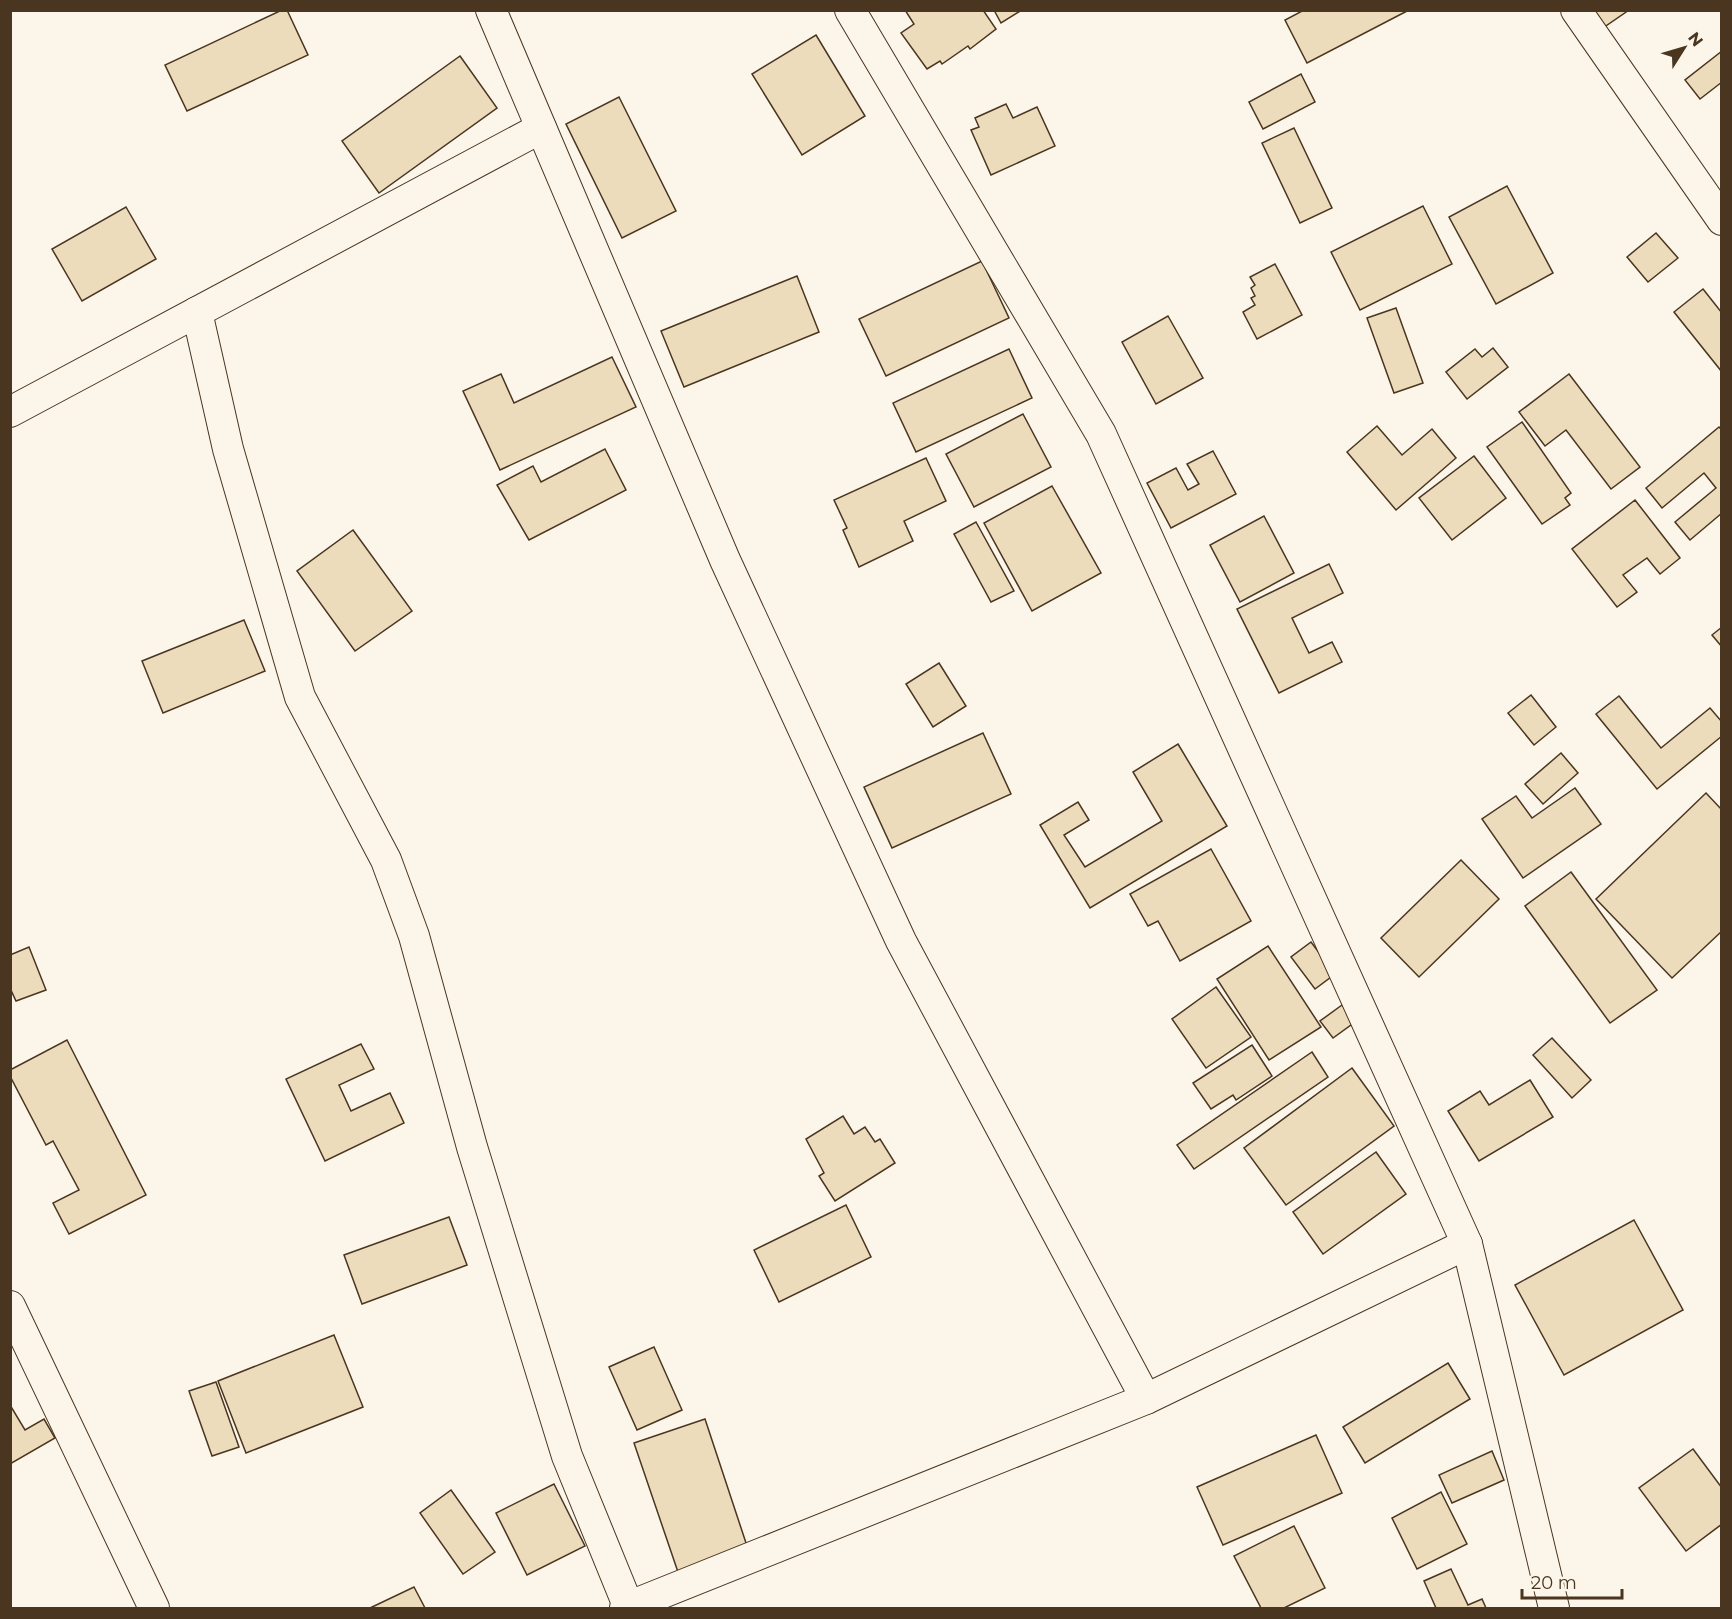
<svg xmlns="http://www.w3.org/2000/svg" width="1732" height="1619" font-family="Montserrat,sans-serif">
<rect width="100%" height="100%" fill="#fbf6e9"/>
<g fill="#ecdcbc" stroke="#4a3520" stroke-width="1.5">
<polygon points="282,10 287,10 308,55 187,111 165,65"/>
<polygon points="905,10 983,10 996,29 970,49 968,46 942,64 940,61 927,69 901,33 914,24"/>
<polygon points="994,10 1022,10 1001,23"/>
<polygon points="1304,10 1409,10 1307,63 1285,20"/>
<polygon points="1591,10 1629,10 1597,32"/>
<polygon points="816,35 865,116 802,155 752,74"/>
<polygon points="1722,51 1722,82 1700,99 1685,80"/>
<polygon points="460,56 497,108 379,193 342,141"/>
<polygon points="1301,74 1315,102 1263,129 1249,102"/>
<polygon points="619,97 676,211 622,238 566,124"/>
<polygon points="1006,104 1013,118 1037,107 1055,146 991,175 971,130 979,127 975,118"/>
<polygon points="1294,128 1332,208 1300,223 1262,143"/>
<polygon points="1507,186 1553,273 1496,304 1449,217"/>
<polygon points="1423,206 1452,264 1360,310 1331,252"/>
<polygon points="126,207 156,259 82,301 52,249"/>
<polygon points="1656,233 1678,258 1648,282 1627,257"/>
<polygon points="982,261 1009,318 886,376 859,319"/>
<polygon points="1275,264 1302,315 1257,339 1243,312 1255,305 1251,298 1255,296 1251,288 1255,285 1250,277"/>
<polygon points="797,276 819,332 684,387 661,331"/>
<polygon points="1703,289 1722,313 1722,372 1674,312"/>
<polygon points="1396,308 1423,383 1394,393 1367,318"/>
<polygon points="1168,316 1203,378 1156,404 1122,342"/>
<polygon points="1493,348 1508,367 1467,399 1446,372 1475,349 1482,357"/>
<polygon points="1009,349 1032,398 916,452 893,403"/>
<polygon points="612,357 636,407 500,470 463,391 501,374 514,403"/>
<polygon points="1569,374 1640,467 1611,489 1566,430 1545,446 1519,412"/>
<polygon points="1023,414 1051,467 974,507 946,454"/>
<polygon points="1522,422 1571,493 1565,498 1570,505 1542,524 1487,447"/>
<polygon points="1377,426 1402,455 1432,429 1456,458 1396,510 1347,452"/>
<polygon points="1719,427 1722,430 1722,513 1690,540 1675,522 1716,488 1704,473 1662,508 1646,488"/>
<polygon points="605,449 626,490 529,540 497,485 533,466 541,482"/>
<polygon points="1213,451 1236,494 1171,528 1147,483 1176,468 1188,490 1199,484 1187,464"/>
<polygon points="1474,456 1506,498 1452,540 1419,498"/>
<polygon points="926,458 946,501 904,521 913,541 859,567 843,530 847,528 834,500"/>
<polygon points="1052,486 1101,573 1032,611 984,523"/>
<polygon points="1635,500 1680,558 1660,574 1647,558 1623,575 1637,592 1617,607 1572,549"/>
<polygon points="1264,516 1294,573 1240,602 1210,545"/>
<polygon points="976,522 1014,591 991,602 954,534"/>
<polygon points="353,530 412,611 355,651 297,571"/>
<polygon points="1329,564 1343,593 1292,618 1309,653 1332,642 1342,662 1279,693 1237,609"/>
<polygon points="244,620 265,671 163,713 142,661"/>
<polygon points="1722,627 1722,647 1712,635"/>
<polygon points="939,663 966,706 933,727 906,684"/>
<polygon points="1531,695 1556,727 1534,745 1508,713"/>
<polygon points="1619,696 1661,748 1710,708 1722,722 1722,736 1657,789 1596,714"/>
<polygon points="983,733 1011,794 892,848 864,787"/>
<polygon points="1178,744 1227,826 1090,908 1040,825 1078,802 1089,820 1064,835 1085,867 1162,821 1133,772"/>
<polygon points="1561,753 1578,773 1543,804 1525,784"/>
<polygon points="1575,788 1601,824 1523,878 1482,819 1516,796 1532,818"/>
<polygon points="1706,793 1722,810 1722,931 1672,978 1596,899"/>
<polygon points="1211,849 1251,921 1180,961 1158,921 1148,926 1130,894"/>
<polygon points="1461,860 1499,899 1419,977 1381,938"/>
<polygon points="1571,872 1657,990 1610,1023 1525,906"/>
<polygon points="1311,942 1335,974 1315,989 1291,957"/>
<polygon points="1268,946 1321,1027 1269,1060 1217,979"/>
<polygon points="29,947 46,990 16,1001 10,988 10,955"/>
<polygon points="1216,987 1251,1037 1206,1068 1172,1019"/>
<polygon points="1342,1005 1355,1022 1333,1038 1320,1021"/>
<polygon points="1552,1038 1591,1080 1572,1098 1533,1055"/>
<polygon points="67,1040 146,1195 69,1234 53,1203 79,1190 53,1141 46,1145 10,1076 10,1070"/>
<polygon points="361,1044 374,1069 339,1085 351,1111 390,1093 404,1123 325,1161 286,1079"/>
<polygon points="1252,1045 1272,1076 1236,1100 1233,1095 1211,1109 1193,1083"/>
<polygon points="1312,1052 1328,1077 1194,1169 1177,1145"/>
<polygon points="1352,1068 1394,1126 1286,1205 1244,1148"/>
<polygon points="1530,1080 1553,1117 1479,1161 1448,1111 1480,1091 1489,1105"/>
<polygon points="843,1116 854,1134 865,1127 875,1142 880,1139 895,1163 835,1201 819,1176 824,1173 806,1139"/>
<polygon points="1376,1152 1406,1194 1323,1254 1293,1212"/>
<polygon points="846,1205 871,1257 779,1302 754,1250"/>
<polygon points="449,1217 467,1265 362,1304 344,1255"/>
<polygon points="1634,1220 1683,1310 1564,1375 1515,1285"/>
<polygon points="334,1335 363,1407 246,1453 218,1381"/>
<polygon points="654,1347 682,1410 637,1430 609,1367"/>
<polygon points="1448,1363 1470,1399 1365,1463 1343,1427"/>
<polygon points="216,1382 239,1447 212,1456 189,1391"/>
<polygon points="10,1405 25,1430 44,1419 55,1438 10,1464"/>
<polygon points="705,1419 749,1552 679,1575 634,1443"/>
<polygon points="1316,1435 1342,1493 1223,1545 1197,1487"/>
<polygon points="1693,1449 1722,1488 1722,1524 1686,1551 1639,1488"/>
<polygon points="1492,1451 1504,1480 1452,1503 1439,1475"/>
<polygon points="554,1484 585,1546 527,1575 496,1513"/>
<polygon points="451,1490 495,1552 463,1574 420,1513"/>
<polygon points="1441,1492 1467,1544 1417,1569 1392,1518"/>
<polygon points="1294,1526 1325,1588 1284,1608 1261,1608 1234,1556"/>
<polygon points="1451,1569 1468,1605 1482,1599 1486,1608 1436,1608 1424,1581"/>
<polygon points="414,1587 425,1608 370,1608"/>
</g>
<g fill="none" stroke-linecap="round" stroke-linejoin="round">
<g stroke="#4a3520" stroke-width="32">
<g id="street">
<polyline points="491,10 725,560 901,941 1146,1399"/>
<polyline points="850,10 1101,434 1467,1244 1554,1608"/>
<polyline points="1576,10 1722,220"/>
<polyline points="197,312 228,449 300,697 386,860 414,936 472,1147 567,1456 629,1608"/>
<polyline points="10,412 541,128"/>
<polyline points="10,1306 154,1608"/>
<polyline points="625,1608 1146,1399 1467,1244"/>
</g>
</g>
<use href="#street" stroke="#fbf6e9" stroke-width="30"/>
</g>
<rect width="1732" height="1619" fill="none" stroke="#4a3520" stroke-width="24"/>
<g transform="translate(1684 48) rotate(53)" stroke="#fbf6e9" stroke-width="4.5" paint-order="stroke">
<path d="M0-4.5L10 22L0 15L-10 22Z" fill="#4a3520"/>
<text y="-9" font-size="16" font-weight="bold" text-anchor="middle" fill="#4a3520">N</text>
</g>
<path d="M1522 1589v9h100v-9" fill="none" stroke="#4a3520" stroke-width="3"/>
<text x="1531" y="1589" font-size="18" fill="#4a3520" stroke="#fbf6e9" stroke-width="4.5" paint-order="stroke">20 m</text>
</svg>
